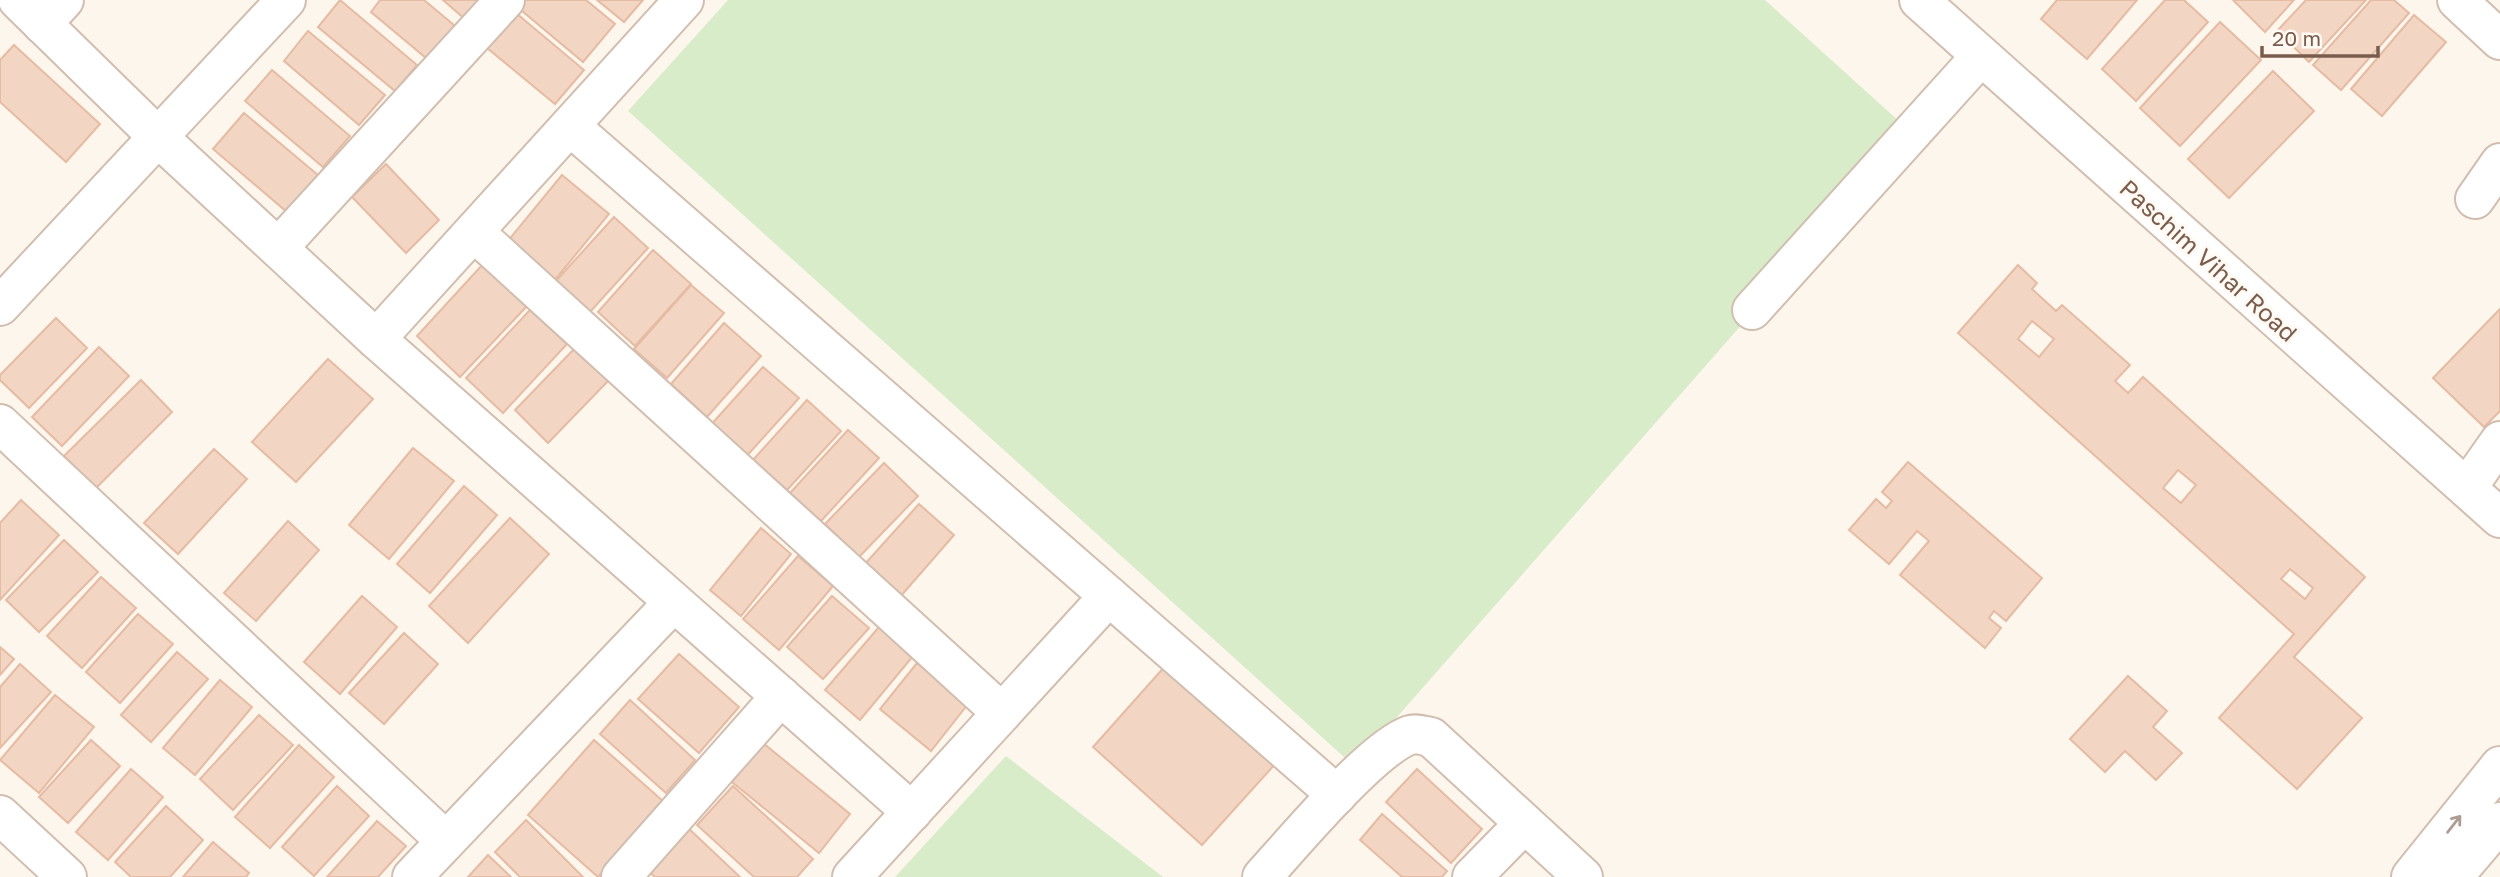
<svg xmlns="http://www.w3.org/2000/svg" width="2500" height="877" font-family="'Golos Text',sans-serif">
<rect width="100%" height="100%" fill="#fdf6ec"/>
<g fill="#d8ecc9">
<polygon points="728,0 1765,0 1911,132 1354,766 628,111"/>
<polygon points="1006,756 1163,877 895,877"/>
</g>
<g fill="#f3d5c3" stroke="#e6bba3" stroke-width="2" fill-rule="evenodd">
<polygon points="340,0 417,65 395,91 318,27"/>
<polygon points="380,0 424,0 460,30 432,63 371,12"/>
<polygon points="443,0 483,0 466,20"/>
<polygon points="519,0 586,0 615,24 583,62 515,5"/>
<polygon points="597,0 643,0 624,22"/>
<polygon points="2057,0 2137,0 2087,59 2041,19"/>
<polygon points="2165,0 2184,0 2208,22 2136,101 2102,69"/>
<polygon points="2233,0 2294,0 2265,32"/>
<polygon points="2306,0 2366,0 2309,62 2277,31"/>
<polygon points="2371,0 2394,0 2409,13 2341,90 2313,65"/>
<polygon points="510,8 584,70 555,104 481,43"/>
<polygon points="2414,15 2446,42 2382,116 2351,89"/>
<polygon points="2220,22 2261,60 2180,146 2140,108"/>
<polygon points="308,31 385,95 359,125 284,61"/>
<polygon points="14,45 100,124 66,162 0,102 0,60"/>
<polygon points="272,70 350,136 323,167 245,101"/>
<polygon points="2273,71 2314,111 2229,198 2188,159"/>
<polygon points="244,113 318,175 287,212 213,149"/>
<polygon points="386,164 439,220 406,253 352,197"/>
<polygon points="562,175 609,214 554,281 507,242"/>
<polygon points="614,217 648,248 589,313 555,282"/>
<polygon points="653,250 691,284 635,346 598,312"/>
<polygon points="484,263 528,305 460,377 417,336"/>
<path d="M2018,265L2037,283L2032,289L2056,311L2062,305L2130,365L2115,381L2128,393L2143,377L2365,577L2294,657L2362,718L2297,789L2219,718L2294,634L1958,333ZM2032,321L2054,339L2039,357L2018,339ZM2178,470L2196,485L2181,503L2163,488ZM2290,569L2313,588L2305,599L2281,579Z"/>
<polygon points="691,285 724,313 667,378 634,349"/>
<polygon points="2500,309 2500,411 2484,427 2433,378"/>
<polygon points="530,310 567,344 503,413 466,378"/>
<polygon points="56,318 87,348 29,408 0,380 0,375"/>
<polygon points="724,323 761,356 707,417 671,384"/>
<polygon points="577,346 610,379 548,443 515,410"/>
<polygon points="99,347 129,376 62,446 32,417"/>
<polygon points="328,359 373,399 296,482 252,442"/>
<polygon points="763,367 799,398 743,460 708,428"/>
<polygon points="141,380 172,412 96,488 64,456"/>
<polygon points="807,400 841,431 787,490 753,460"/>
<polygon points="848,430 879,458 821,521 790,493"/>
<polygon points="413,448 454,481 389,559 349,525"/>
<polygon points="214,449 247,479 178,554 144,523"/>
<polygon points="1908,462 2042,578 2006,621 1994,611 1989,618 2001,628 1985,648 1900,575 1929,541 1917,531 1889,564 1849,530 1876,499 1886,508 1892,501 1882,492"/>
<polygon points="884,463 918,496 859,557 825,524"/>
<polygon points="464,486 497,515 430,593 397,564"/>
<polygon points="21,500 59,535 0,600 0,523"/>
<polygon points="919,504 954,535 900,597 864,565"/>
<polygon points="510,518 549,554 468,643 429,606"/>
<polygon points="288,521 319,550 256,621 224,593"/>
<polygon points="761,528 791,554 741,616 710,590"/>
<polygon points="64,540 98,572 39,632 6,600"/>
<polygon points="798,556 833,586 779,650 743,619"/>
<polygon points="101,577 136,608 82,668 47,636"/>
<polygon points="362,596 397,627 340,694 304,662"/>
<polygon points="832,596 869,628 823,679 787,647"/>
<polygon points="138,614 173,644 120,703 86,672"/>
<polygon points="879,627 913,656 860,720 825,690"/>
<polygon points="404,633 438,664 384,724 349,693"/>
<polygon points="0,647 14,659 0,675"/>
<polygon points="177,652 208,679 151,742 121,715"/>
<polygon points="679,654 739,707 699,753 638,699"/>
<polygon points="917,663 968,704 931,751 880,709"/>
<polygon points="20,664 51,692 0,748 0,687"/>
<polygon points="1167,664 1276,763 1202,845 1093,747"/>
<polygon points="2128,676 2167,711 2153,727 2182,753 2156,780 2125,751 2105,772 2070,739"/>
<polygon points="220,680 252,707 195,775 163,748"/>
<polygon points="55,695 94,727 39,793 0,760"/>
<polygon points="630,700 695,760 666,793 600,734"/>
<polygon points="259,715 293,745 233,810 200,779"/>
<polygon points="91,740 120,766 68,823 39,797"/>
<polygon points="594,740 664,802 598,877 528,815"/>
<polygon points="763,743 850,814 819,853 732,782"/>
<polygon points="299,745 334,777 270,848 235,817"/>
<polygon points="131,769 163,797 108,860 76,832"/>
<polygon points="1417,769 1482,829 1451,863 1386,802"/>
<polygon points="337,786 369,816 314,876 282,847"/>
<polygon points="733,786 813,859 797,877 754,877 697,825"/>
<polygon points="166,806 203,840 170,877 131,877 115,862"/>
<polygon points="1382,814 1447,871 1442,877 1402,877 1360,840"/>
<polygon points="526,820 583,877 520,877 495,852"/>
<polygon points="377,821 406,846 378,877 327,877"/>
<polygon points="686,826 740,877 655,877 646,869"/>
<polygon points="213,842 249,873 246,877 183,877"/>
<polygon points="488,855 511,877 468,877"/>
</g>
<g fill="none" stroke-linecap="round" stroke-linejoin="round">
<g stroke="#d1beb0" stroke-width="42">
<g id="minor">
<polyline points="18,0 159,138 376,339 912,812"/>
<polyline points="1919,0 2500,518"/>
<polyline points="2457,0 2500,40"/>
<polyline points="42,24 64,0"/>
<polyline points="570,126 1337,795"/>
<polyline points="2475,199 2500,163"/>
<polyline points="474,232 1002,713"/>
<polyline points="278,248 505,0"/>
<polyline points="0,306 286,0"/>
<polyline points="1752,310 1981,56"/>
<polyline points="376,339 684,0"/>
<polyline points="0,424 446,841"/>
<polyline points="2467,488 2500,441"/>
<polyline points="0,815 67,877"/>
<polyline points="412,877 673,603"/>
<polyline points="621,877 781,696"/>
<polyline points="852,877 1109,596"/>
<path d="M1262,877C1292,844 1372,748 1410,735C1416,733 1424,736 1431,737L1583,877"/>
<polyline points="1472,877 1524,824"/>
</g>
</g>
<g stroke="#d1beb0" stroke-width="42">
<g id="tertiary">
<polyline points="2411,877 2500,766"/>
<polyline points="2453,877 2500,822"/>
</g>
</g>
<use href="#minor" stroke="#fff" stroke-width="38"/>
<use href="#tertiary" stroke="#fff" stroke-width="38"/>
</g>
<defs><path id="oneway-shaft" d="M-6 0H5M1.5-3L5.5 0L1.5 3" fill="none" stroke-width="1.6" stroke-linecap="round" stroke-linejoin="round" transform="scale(1.75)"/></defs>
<use stroke="#af9d94" href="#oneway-shaft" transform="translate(2454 824) rotate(-52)"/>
<g text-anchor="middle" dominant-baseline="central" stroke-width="6" stroke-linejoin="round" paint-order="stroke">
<g font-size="24" fill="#7a5c4d" stroke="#fffaf3">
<text transform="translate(2209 260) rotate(42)">Paschim Vihar Road</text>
</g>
</g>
<path d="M2262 46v10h116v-10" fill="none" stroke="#7a5c4d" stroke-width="3.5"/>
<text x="2272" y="46" font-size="21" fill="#7a5c4d" stroke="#fffaf3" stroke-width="5" paint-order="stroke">20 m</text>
</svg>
